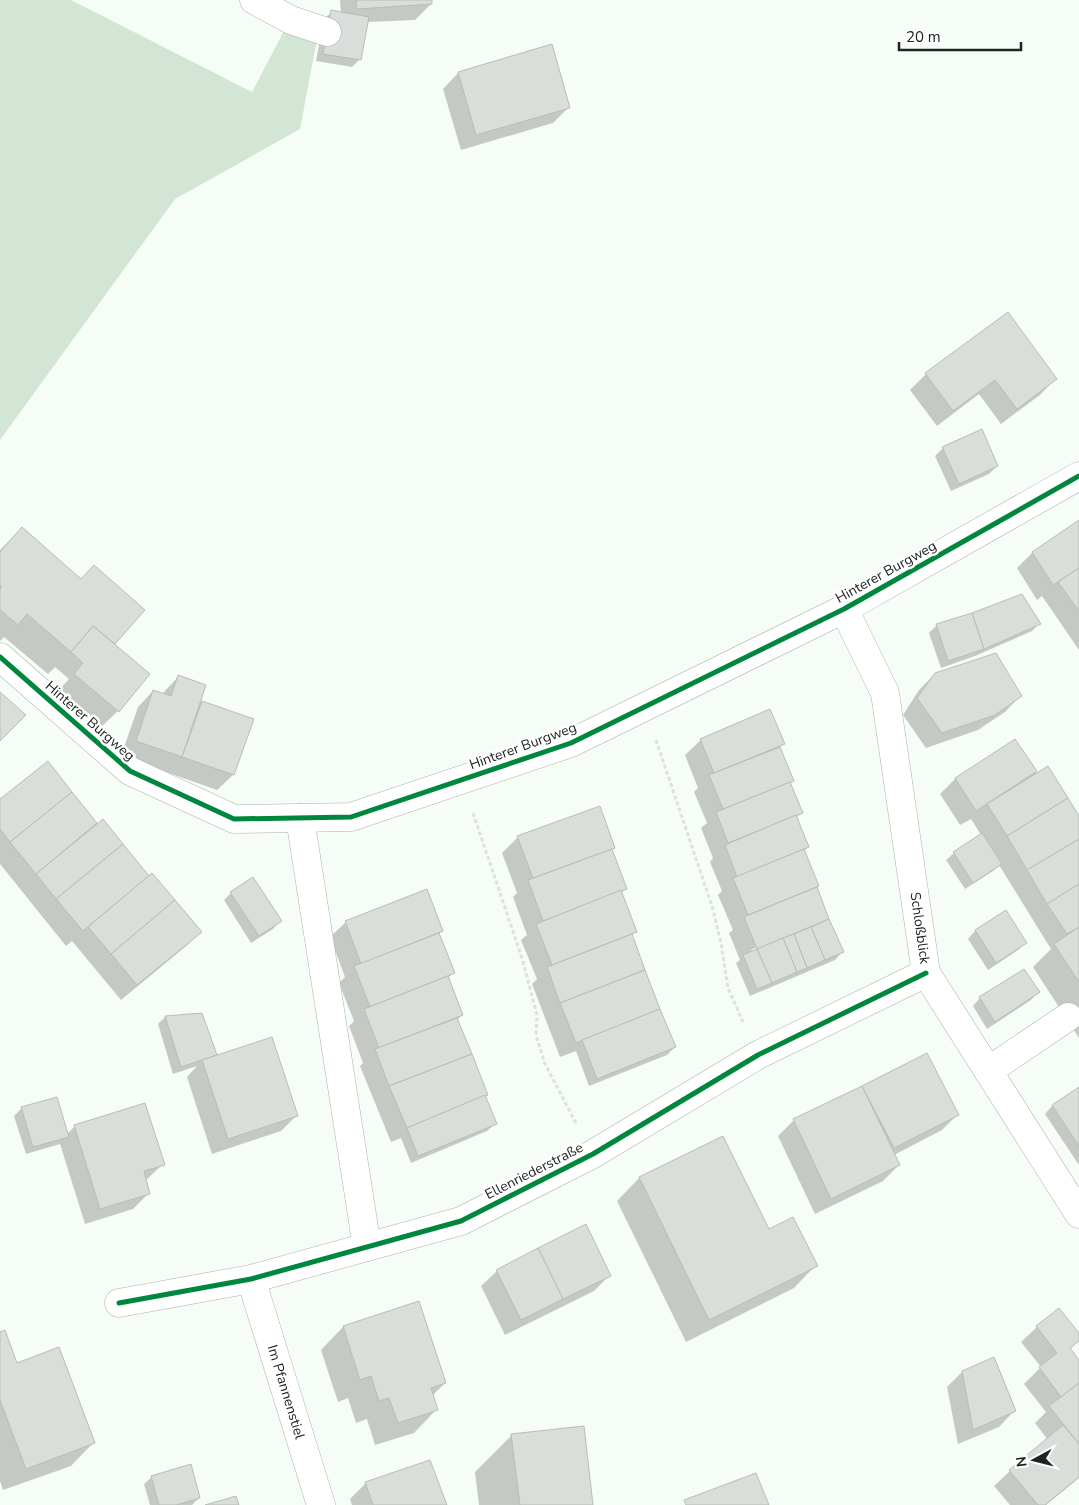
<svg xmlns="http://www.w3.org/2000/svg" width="1079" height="1505" font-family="'Nunito Sans',sans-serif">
<rect width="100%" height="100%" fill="#f6fcf6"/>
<polygon fill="#d3e5d4" points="0,0 71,0 252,92 285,29 317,39 300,129 175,199 0,440"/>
<g fill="#0003" fill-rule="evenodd">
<polygon points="340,0 431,0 431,4 415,20 367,22 360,59 352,67 316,61 324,19 332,12 341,14"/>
<polygon points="458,73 568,108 553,123 461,150 443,89"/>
<polygon points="1007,314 1055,379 1040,395 1001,424 979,394 937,426 910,390 926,374"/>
<polygon points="943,448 997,466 989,474 951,491 935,456"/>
<polygon points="1079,522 1079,650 1042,596 1037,600 1017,568 1032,553"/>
<polygon points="22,528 80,580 143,610 113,644 118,711 102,726 59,690 69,679 55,667 48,674 4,637 0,641 0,550"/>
<polygon points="1039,624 1032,631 975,656 941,668 929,633 937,625"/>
<polygon points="935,674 1020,696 1005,712 978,730 926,748 903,715 919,690"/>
<polygon points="178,677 200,702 252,720 233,775 217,790 121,756 138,707 153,691 162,694"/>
<path d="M701,740L783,744L779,748L793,780L789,784L801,813L796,818L808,847L804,851L818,885L815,888L828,919L825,922L842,952L835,960L750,996L736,963L740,960L729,933L733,930L718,895L722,891L710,862L713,858L701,828L707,823L694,792L698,788L685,755ZM811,925V928L752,952L751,950Z"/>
<polygon points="1014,740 1036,773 1047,768 1079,819 1079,1038 1033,967 1051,949 999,865 993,871 965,889 946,860 954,853 981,835 971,819 960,825 940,794 955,779"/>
<polygon points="48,763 97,825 200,932 185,947 121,1000 72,941 66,946 0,864 0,801"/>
<polygon points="518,837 614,847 611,850 626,888 621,893 636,931 631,936 675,1047 667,1055 589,1086 576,1051 560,1057 532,984 537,979 521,940 527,935 513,897 517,893 502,853"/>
<polygon points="231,893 280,921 273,929 251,943 224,900"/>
<polygon points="1005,911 1026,942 1018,950 988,970 968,939 975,931"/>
<polygon points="346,922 442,931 438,935 453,973 448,978 462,1015 457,1020 495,1124 487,1131 411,1163 401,1138 391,1142 360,1066 363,1063 349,1026 354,1021 339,983 345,977 330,937"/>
<polygon points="1038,992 1031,1000 987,1029 973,1006 980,998"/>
<polygon points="201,1014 216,1056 296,1116 281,1131 212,1154 187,1077 197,1066 173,1074 158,1024 165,1017"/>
<polygon points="927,1054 957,1115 942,1130 894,1155 899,1165 883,1181 815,1214 778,1136 794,1120"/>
<polygon points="1079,1088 1079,1165 1045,1114 1052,1106"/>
<polygon points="22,1108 67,1134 75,1126 163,1164 145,1181 149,1193 133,1209 85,1224 60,1144 26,1154 14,1116"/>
<polygon points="722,1137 768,1231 816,1265 794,1288 686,1342 617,1201 639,1178"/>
<polygon points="497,1271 610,1275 594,1291 505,1335 481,1286"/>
<polygon points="418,1303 445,1383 432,1396 436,1410 414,1433 375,1445 367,1419 356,1423 348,1398 338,1402 321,1350 343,1327"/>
<polygon points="1037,1327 1079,1335 1079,1340 1069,1350 1079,1362 1079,1478 1046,1505 1010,1505 994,1486 1010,1471 1048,1440 1035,1423 1046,1412 1024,1384 1041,1367 1021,1342"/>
<polygon points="0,1334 16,1364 93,1443 71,1466 3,1490 0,1481"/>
<polygon points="962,1372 1014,1411 999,1427 958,1444 947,1387"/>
<polygon points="512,1435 592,1505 479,1505 475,1472"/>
<polygon points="152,1477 199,1498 192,1505 150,1505 144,1484"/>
<polygon points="366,1483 445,1505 352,1505 350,1499"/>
</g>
<g fill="#dadeda" stroke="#b8bdb8">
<polygon points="356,0 432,0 432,4 357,9"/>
<polygon points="331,10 369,17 361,60 323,54"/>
<polygon points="552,44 570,108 476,135 458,72"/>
<polygon points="1008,312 1057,379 1017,409 995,380 953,411 925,373"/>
<polygon points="982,429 998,466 959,484 942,447"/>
<polygon points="1079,520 1079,568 1053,585 1032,552"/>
<polygon points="22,527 81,579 94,565 145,610 115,644 93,626 71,652 27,614 18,625 0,610 0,589 2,587 0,585 0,552"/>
<polygon points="1079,568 1079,611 1058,582"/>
<polygon points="1022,594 1041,624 984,649 972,613"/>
<polygon points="972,613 984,649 948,661 936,624"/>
<polygon points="93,626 150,674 119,712 74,674 83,663 71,652"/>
<polygon points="996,653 1022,696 995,715 942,733 917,698 935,673"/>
<polygon points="178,675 206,685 182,757 136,741 153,690 171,696"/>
<polygon points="0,692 26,715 0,741"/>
<polygon points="202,701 254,719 234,775 182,757"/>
<polygon points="770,709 785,744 714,773 700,739"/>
<polygon points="1015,739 1037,771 976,811 955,778"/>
<polygon points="780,747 794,781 723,809 709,775"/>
<polygon points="48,761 72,792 10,842 0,829 0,799"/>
<polygon points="1048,766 1068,798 1007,836 987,804"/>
<polygon points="790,782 803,813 728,843 716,812"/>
<polygon points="72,792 97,823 36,874 10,842"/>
<polygon points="1068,798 1079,816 1079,839 1027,870 1007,836"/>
<polygon points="600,806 615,848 533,878 517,836"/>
<polygon points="796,815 809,847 737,877 725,845"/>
<polygon points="103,819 123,844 56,899 36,874"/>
<polygon points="982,833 1002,864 973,883 953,852"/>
<polygon points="1079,839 1079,884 1047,904 1027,870"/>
<polygon points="123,844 149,876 83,931 56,899"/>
<polygon points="612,849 627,889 543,921 528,880"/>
<polygon points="804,849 819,886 748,915 733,878"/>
<polygon points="152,873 175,900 111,954 88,927"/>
<polygon points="253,877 282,921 259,936 230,892"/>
<polygon points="1079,884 1079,927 1067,934 1047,904"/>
<polygon points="817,887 829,919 757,949 744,917"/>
<polygon points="427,889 443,931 361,964 345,921"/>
<polygon points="621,890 637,932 552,965 536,924"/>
<polygon points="175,900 202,932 137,985 111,954"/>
<polygon points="1006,910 1027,943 996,963 975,930"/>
<polygon points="829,919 844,952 825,960 811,927"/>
<polygon points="811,927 825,960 807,968 794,934"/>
<polygon points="1079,927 1079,982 1054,944"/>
<polygon points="439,933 455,973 370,1007 354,966"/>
<polygon points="632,934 645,970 560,1003 547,967"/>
<polygon points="794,934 807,968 797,972 783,938"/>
<polygon points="783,938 797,972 772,983 757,949"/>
<polygon points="757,949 772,983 757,989 743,955"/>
<polygon points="1024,969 1040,992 995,1022 979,997"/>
<polygon points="645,970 660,1009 576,1043 560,1003"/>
<polygon points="448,976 463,1015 379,1048 364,1009"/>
<polygon points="660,1009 676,1047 597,1079 582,1040"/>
<polygon points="202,1013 217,1055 181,1067 165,1016"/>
<polygon points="457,1018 472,1054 389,1086 375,1049"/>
<polygon points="272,1037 298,1116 228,1139 202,1060"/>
<polygon points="927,1053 959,1115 894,1148 862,1086"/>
<polygon points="472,1054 488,1095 407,1128 389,1086"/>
<polygon points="862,1086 900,1165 831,1199 793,1119"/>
<polygon points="1079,1087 1079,1146 1052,1105"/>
<polygon points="485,1095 497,1124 418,1156 407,1128"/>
<polygon points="57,1097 69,1137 33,1147 21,1107"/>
<polygon points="145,1103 165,1165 144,1171 150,1194 100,1209 74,1125"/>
<polygon points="723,1136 769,1229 793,1217 818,1266 709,1320 639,1177"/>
<polygon points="586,1224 611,1276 563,1299 538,1248"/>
<polygon points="538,1248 563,1299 521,1320 496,1270"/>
<polygon points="419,1301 446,1383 431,1388 438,1410 398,1423 389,1398 379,1401 371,1376 360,1380 343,1326"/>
<polygon points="1059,1308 1079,1333 1079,1341 1070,1348 1079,1360 1079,1383 1061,1397 1039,1367 1057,1353 1036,1326"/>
<polygon points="5,1330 17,1363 59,1347 95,1443 26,1469 0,1400 0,1332"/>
<polygon points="994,1357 1016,1411 973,1430 962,1371"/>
<polygon points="1079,1383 1079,1444 1049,1406"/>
<polygon points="1063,1425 1079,1444 1079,1477 1045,1505 1038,1505 1009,1470"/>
<polygon points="584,1426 593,1505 520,1505 511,1434"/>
<polygon points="430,1460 447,1505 373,1505 365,1482"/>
<polygon points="191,1464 200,1498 176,1505 159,1505 151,1476"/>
<polygon points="756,1473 769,1505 686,1505 684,1500"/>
<polygon points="236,1496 239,1505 205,1505"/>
</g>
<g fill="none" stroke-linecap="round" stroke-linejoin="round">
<g stroke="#adb2ad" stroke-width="29">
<g id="minor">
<polyline points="254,0 291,20 327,32"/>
<polyline points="844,609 885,693 926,973 1079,1214"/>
<polyline points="0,657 130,771 234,819 351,817 571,743 844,609 1079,476"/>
<polyline points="300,818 367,1247"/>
<polyline points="988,1071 1068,1017"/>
<polyline points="251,1279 321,1505"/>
<polyline points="119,1303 251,1279 461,1221 593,1154 758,1055 926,973"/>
</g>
</g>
<g stroke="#dee1de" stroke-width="3" stroke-dasharray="4 2.5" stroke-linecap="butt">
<polyline points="656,740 712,906 721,943 728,988 743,1022"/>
<polyline points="473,813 522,958 537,1015 536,1035 545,1064 576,1123"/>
</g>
<use href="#minor" stroke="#fefffe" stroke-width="28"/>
<g stroke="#fff" stroke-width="8">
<g id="cycleway">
<polyline points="0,657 130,771 234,819 351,817 571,743 844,609 1079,476"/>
<polyline points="119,1303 251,1279 461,1221 593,1154 758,1055 926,973"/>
</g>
</g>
<use href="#cycleway" stroke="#00873e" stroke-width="5"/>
</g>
<g text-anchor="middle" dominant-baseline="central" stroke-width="5" stroke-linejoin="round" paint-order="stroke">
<g font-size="14" fill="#202420" stroke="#fff">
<text transform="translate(886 572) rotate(-29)">Hinterer Burgweg</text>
<text transform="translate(90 721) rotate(41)">Hinterer Burgweg</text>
<text transform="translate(523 746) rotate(-20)">Hinterer Burgweg</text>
<text transform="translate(920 928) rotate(82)">Schloßblick</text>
<text transform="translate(534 1171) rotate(-27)">Ellenriederstraße</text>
<text transform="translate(286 1392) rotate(73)">Im Pfannenstiel</text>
</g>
</g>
<g transform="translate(1034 1460) rotate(263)" stroke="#ffffff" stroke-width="4" paint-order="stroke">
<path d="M0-4L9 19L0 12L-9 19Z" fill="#202420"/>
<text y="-8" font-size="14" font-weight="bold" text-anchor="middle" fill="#202420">N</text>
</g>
<path d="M899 42v8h122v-8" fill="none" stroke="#202420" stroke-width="2.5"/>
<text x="906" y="42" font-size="15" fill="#202420" stroke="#ffffff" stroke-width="4" paint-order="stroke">20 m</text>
</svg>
